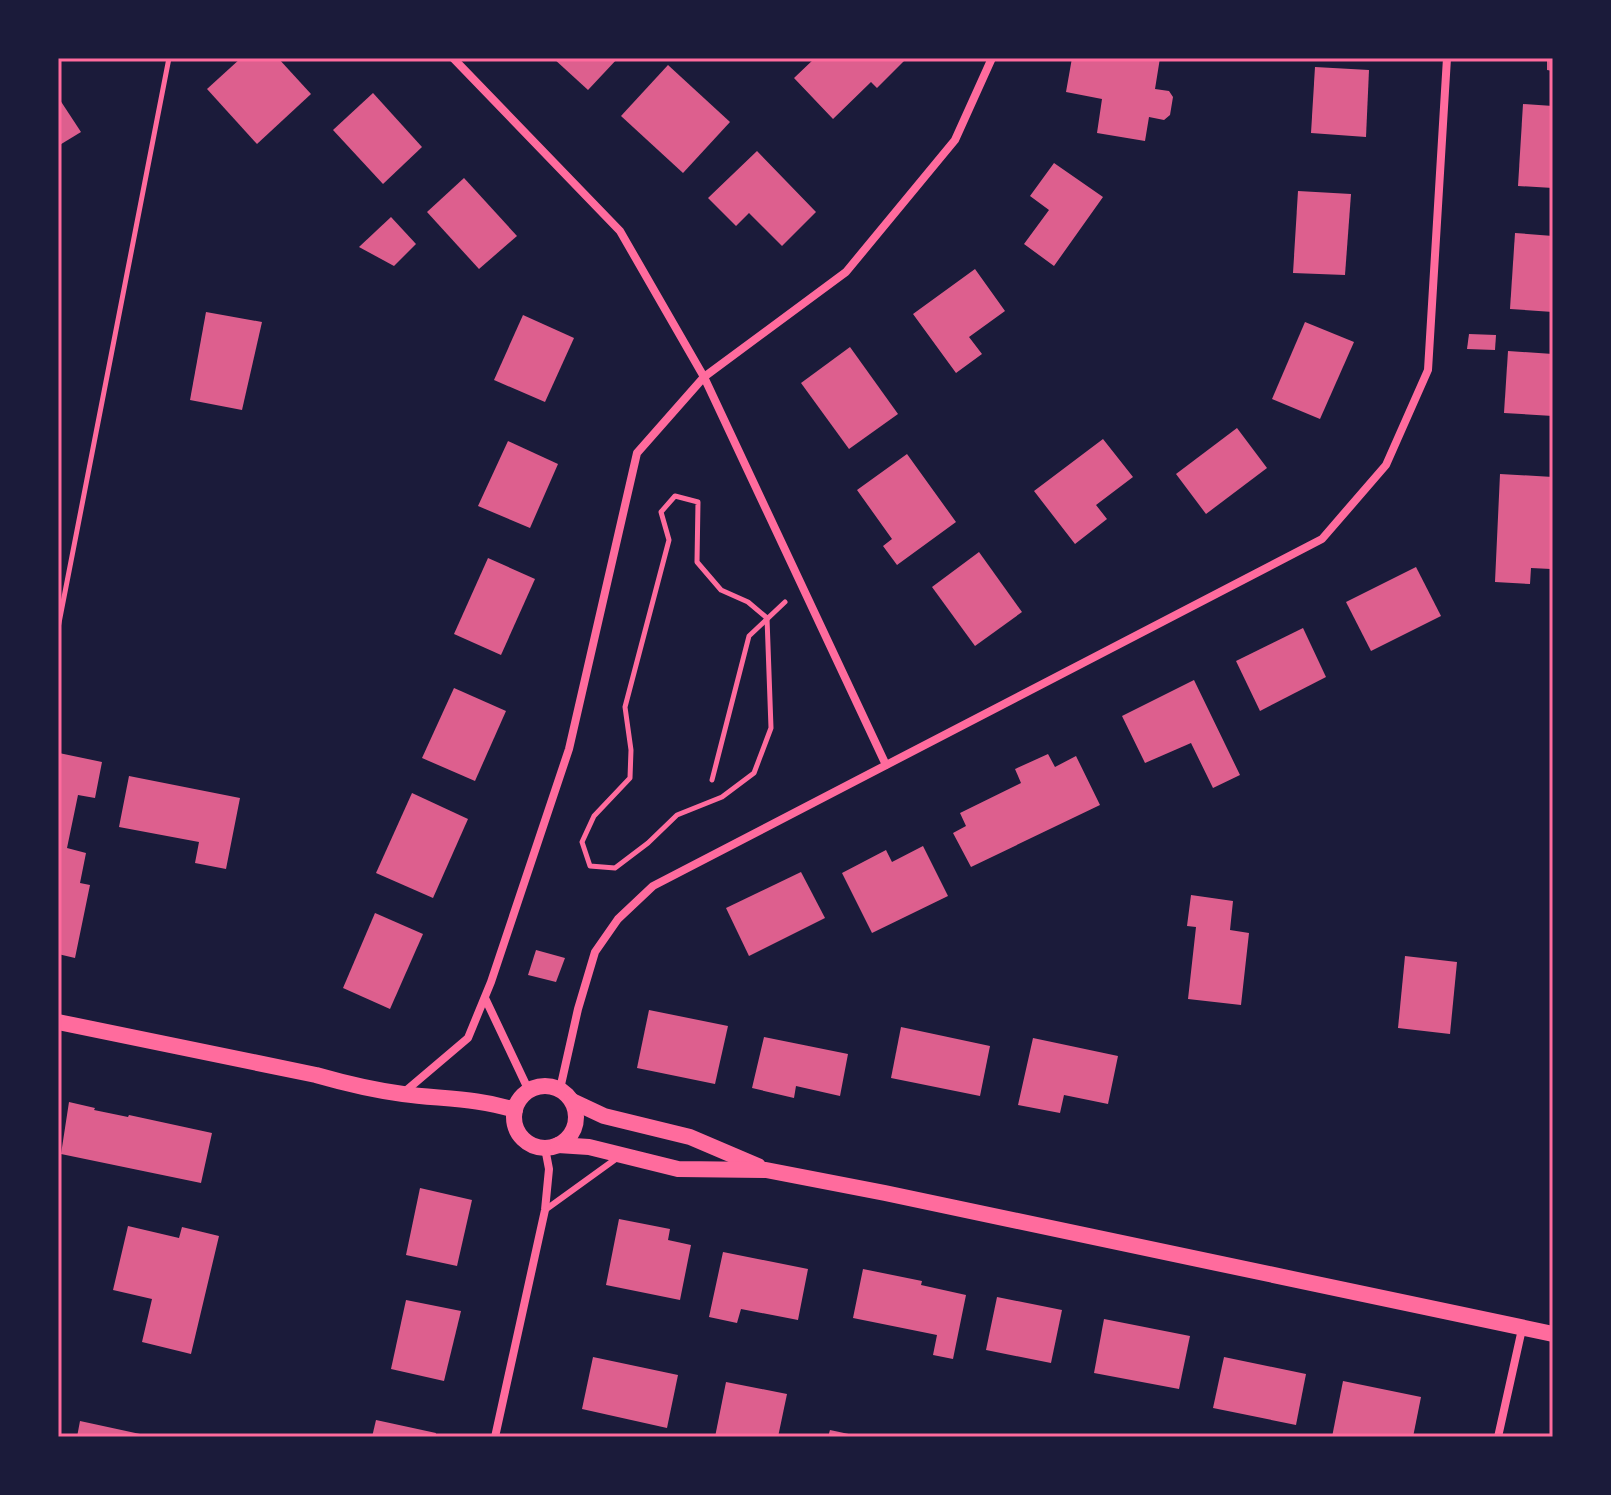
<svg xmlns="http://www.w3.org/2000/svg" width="1611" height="1495" font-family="'Archivo Narrow',sans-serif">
<rect width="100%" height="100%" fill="#1b1b3a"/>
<g fill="#dd5f8e">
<polygon points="241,58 278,58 311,94 257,144 207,89"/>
<polygon points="553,58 618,58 588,90"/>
<polygon points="815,58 907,58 877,88 871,82 833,119 794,78"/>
<polygon points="1072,58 1160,58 1155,89 1169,91 1173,97 1170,115 1164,120 1149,117 1145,141 1097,133 1102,99 1066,92"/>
<polygon points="1547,58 1553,58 1553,71 1547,70"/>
<polygon points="668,65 730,122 683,173 621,116"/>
<polygon points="1315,67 1369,70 1366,137 1311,133"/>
<polygon points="373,93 422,147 383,184 333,130"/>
<polygon points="58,97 81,132 58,146"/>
<polygon points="1523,104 1553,106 1553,188 1518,186"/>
<polygon points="757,151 816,212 782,246 749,213 736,226 708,198"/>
<polygon points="1054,163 1103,197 1054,266 1024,244 1049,210 1030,196"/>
<polygon points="464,178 517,236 479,269 427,212"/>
<polygon points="1298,191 1351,194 1345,275 1293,273"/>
<polygon points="391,217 416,244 394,266 359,247"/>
<polygon points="1515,233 1553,236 1553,312 1510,309"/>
<polygon points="975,269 1005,311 969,337 982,354 956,373 913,314"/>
<polygon points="206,312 262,322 242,410 190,400"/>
<polygon points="523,315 574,338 545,402 494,380"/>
<polygon points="1305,322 1354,342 1320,419 1272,399"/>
<polygon points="1469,334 1496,335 1495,350 1467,349"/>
<polygon points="850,347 898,414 849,449 801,383"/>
<polygon points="1508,351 1553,354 1553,416 1504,413"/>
<polygon points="1237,428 1267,468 1206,514 1176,474"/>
<polygon points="1103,439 1133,477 1096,505 1107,519 1075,544 1034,491"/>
<polygon points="508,441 558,464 530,528 478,506"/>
<polygon points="907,454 956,522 897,565 883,546 892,539 857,490"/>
<polygon points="1500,474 1553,477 1551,569 1531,568 1530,584 1495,582"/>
<polygon points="979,552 1022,612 975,646 932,587"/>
<polygon points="488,558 535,579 501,655 454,634"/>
<polygon points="1416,567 1441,616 1371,651 1346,602"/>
<polygon points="1303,628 1326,677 1260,711 1236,661"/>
<polygon points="1194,680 1240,775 1213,788 1191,743 1145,763 1122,716"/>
<polygon points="454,688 506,711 475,781 422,758"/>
<polygon points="59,753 102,762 95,798 78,795 67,848 86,853 80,883 90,885 75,958 58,954"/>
<polygon points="1048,754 1055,767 1076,756 1100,805 971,867 953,833 966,826 960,813 1021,783 1015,769"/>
<polygon points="129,776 240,798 226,869 195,863 199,842 119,827"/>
<polygon points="412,793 468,819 433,898 376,873"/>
<polygon points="923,846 948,896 872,933 842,873 886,850 892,862"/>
<polygon points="801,872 825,918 749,956 726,908"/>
<polygon points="1191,895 1233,901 1230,930 1249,933 1241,1005 1188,999 1196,927 1187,926"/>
<polygon points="375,913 423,934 390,1009 343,988"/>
<polygon points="536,950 565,958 556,982 528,975"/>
<polygon points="1405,956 1457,962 1450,1034 1398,1028"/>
<polygon points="649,1010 728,1026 715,1084 637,1068"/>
<polygon points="901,1027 990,1046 980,1096 891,1078"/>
<polygon points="764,1037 848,1054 840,1096 796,1086 794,1098 752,1088"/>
<polygon points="1033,1038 1118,1056 1108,1104 1064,1095 1060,1113 1018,1105"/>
<polygon points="69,1102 95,1108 94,1110 128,1117 129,1115 212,1133 201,1183 61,1154"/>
<polygon points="420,1188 472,1200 457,1266 406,1255"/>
<polygon points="619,1219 670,1229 668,1240 691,1245 680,1300 606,1285"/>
<polygon points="128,1226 179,1238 182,1227 219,1236 191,1354 142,1342 152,1299 113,1290"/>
<polygon points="723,1252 808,1269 798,1320 741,1309 737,1323 709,1317"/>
<polygon points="863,1269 922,1281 921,1285 966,1295 953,1359 933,1355 937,1335 853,1318"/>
<polygon points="997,1297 1062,1310 1051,1363 986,1350"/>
<polygon points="406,1300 461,1311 444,1381 391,1369"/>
<polygon points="1104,1319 1190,1336 1179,1389 1094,1373"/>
<polygon points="593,1357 678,1375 667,1428 582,1409"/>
<polygon points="1224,1357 1306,1374 1296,1425 1213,1408"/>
<polygon points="1343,1381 1421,1397 1413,1437 1332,1437"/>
<polygon points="726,1382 787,1394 778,1437 715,1437"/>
<polygon points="376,1420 436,1433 435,1437 372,1437"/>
<polygon points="80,1421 140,1434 140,1437 77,1437"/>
<polygon points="830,1430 858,1436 858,1437 828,1437"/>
</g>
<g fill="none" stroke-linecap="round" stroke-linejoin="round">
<g stroke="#ff6b9d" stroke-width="5">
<polygon points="675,496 698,502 697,562 721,590 748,602 767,618 771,728 754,773 722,797 677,815 648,843 615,868 590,866 582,842 594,816 630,778 631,750 625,707 669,540 661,512"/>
<polyline points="58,628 169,58"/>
<polyline points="712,780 749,636 785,602"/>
</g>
<polyline stroke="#ff6b9d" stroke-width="6" points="545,1210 617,1158"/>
<g stroke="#ff6b9d" stroke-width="8">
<polyline points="453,58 620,231 704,377 886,765"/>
<polyline points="485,998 529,1091"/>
<polyline points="560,1089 578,1009 595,952 618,919 653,886 1322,539 1386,465 1428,370 1447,58"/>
<polyline points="402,1094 468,1038 491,982 569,749 637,453 704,377 846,272 955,140 992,58"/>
<polyline points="495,1437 545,1210 549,1169 545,1148"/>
<polyline points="1498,1437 1522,1329"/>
</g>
<g stroke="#ff6b9d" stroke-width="16">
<path d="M58,1022L316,1075C344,1083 373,1090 403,1094C440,1099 478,1098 515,1110"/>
<circle cx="545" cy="1117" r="31"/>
<polyline points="572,1101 604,1116 690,1137 758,1166"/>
<polyline points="558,1145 589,1147 678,1169 766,1170 885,1193 1553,1334"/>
</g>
</g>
<rect width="1611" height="1495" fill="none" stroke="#1b1b3a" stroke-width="120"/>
<rect x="60" y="60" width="1491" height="1375" fill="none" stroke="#ff6b9d" stroke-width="3"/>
</svg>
